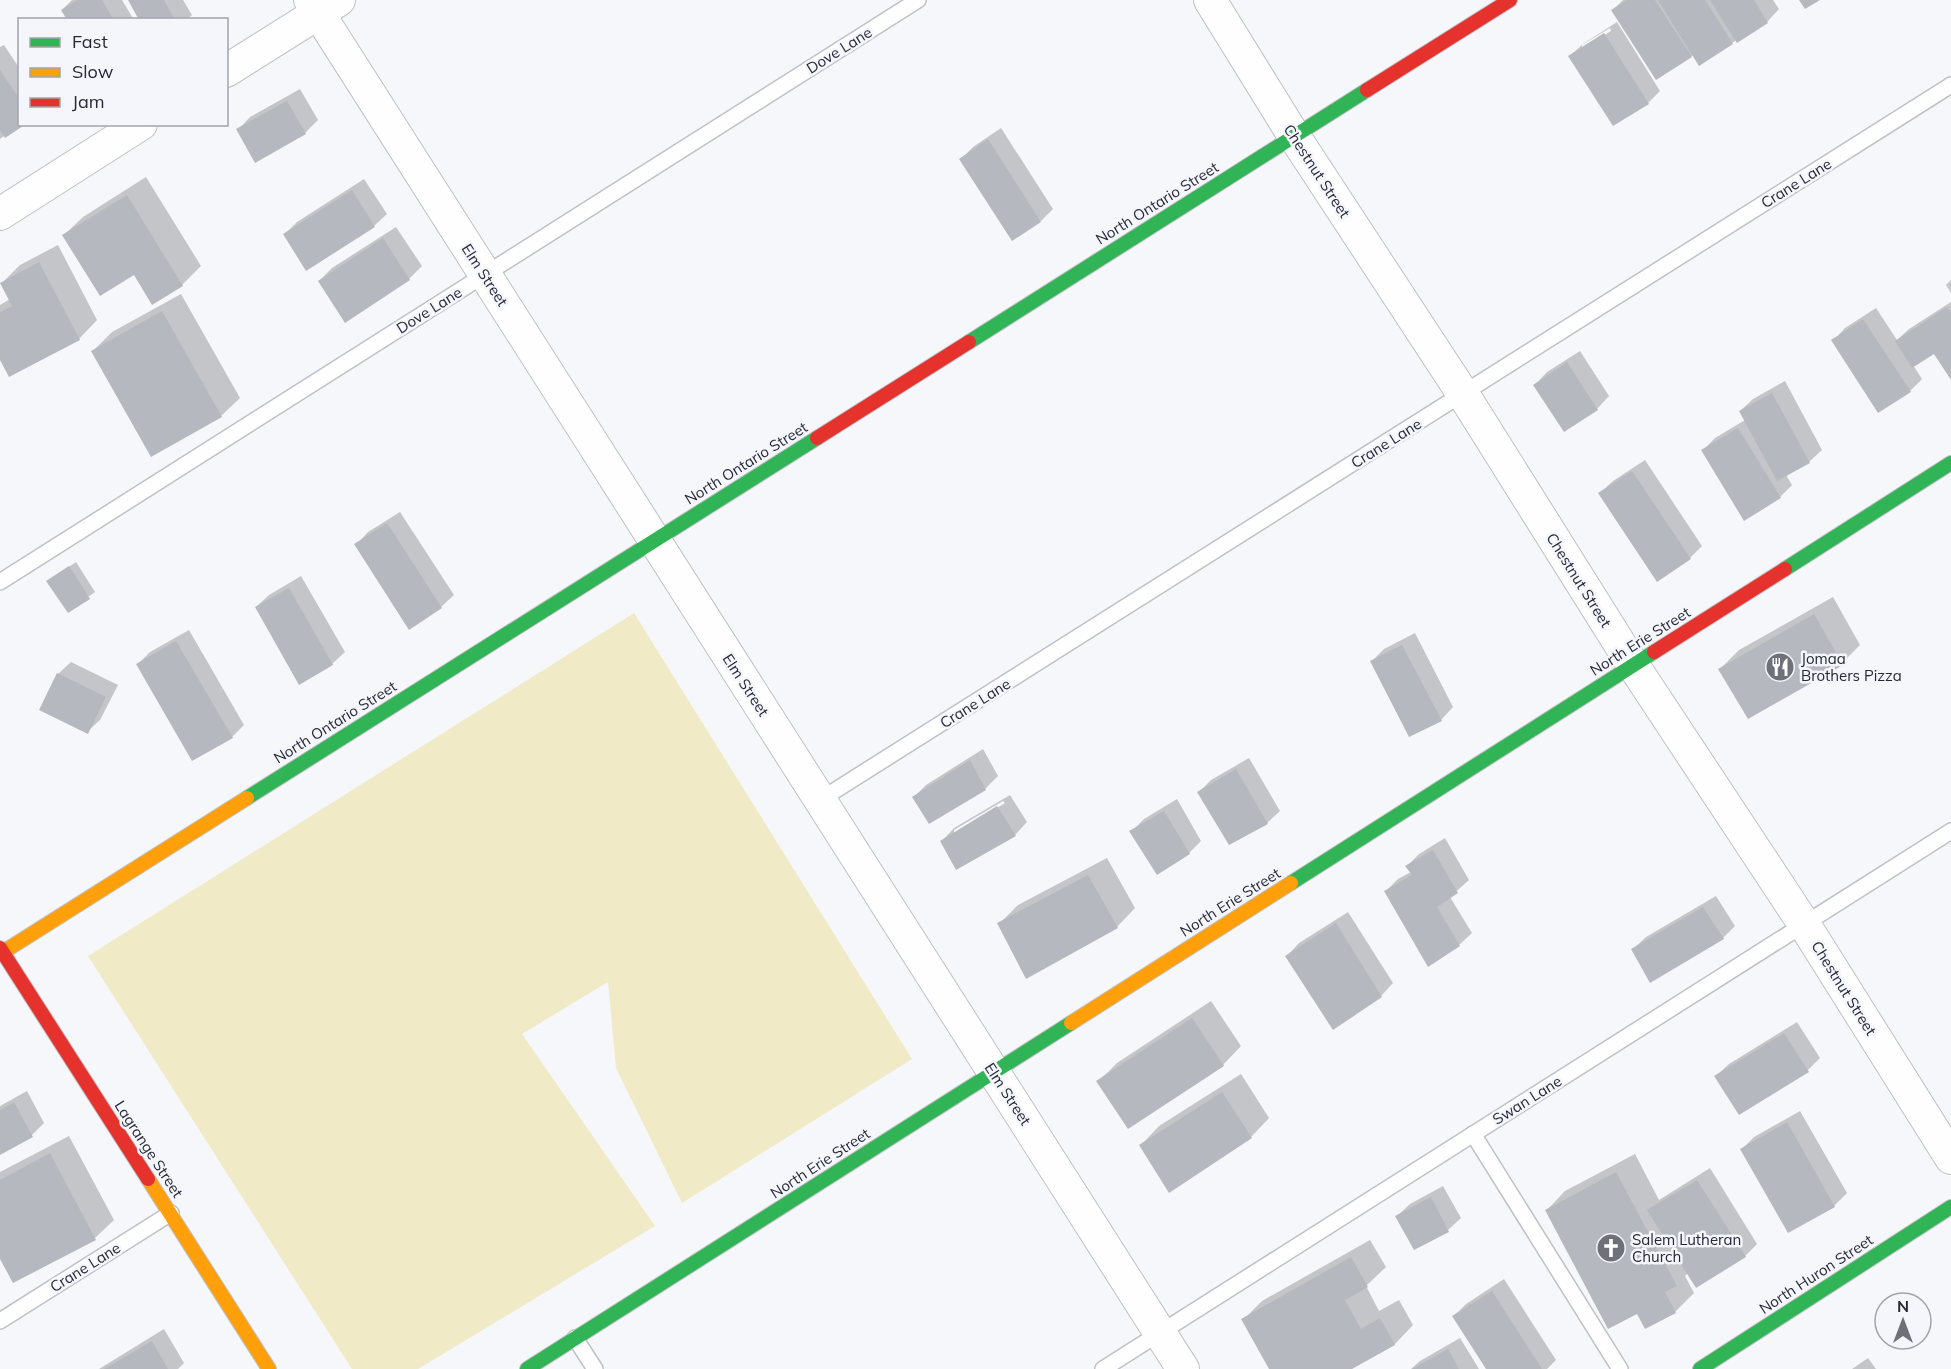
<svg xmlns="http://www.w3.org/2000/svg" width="1951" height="1369" font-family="Mulish,sans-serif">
<rect width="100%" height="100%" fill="#f6f7fa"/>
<polygon fill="#f0eac7" points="634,613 912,1059 682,1203 616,1068 608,982 522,1034 655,1226 418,1369 352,1369 88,956"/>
<g fill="#0003" fill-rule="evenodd">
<polygon points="72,0 122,0 134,20 68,20 62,10"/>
<polygon points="130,0 183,0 192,15 187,20 141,20"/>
<polygon points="1623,0 1773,0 1779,9 1767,22 1732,43 1691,56 1613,10"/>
<path d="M1617,22L1660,91L1648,103L1570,56L1583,44ZM1610,28L1611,31L1582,49V45Z"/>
<polygon points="4,45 20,69 20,124 0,139 0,47"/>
<polygon points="300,89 318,120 305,133 255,161 238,130 250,117"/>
<polygon points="1001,128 1053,209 1041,221 961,159 973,147"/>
<polygon points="146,177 201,266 182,285 135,273 64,235 83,217"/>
<polygon points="364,179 387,214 374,226 307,269 285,234 297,222"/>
<polygon points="396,227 422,266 409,279 345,320 319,281 332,268"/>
<polygon points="58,245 97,320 79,339 0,357 0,305 10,299 2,283 20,265"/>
<polygon points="1951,280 1951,293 1946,285"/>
<polygon points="181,294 240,398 221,416 93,351 112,332"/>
<polygon points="1951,302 1951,377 1934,352 1913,365 1922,379 1910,391 1833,341 1845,328 1876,308 1897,340 1909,329"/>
<polygon points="1580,351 1609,396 1597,409 1535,385 1547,372"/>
<polygon points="1785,381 1822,450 1809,462 1786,475 1792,485 1780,497 1703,450 1715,438 1745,420 1740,411 1753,399"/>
<polygon points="1645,460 1702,546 1690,558 1600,493 1613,481"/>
<polygon points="400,512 454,595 441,607 356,545 368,532"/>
<polygon points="76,562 95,592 68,611 48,581"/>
<polygon points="301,576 345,652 332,664 256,607 269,595"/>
<polygon points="1833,597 1860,645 1842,663 1720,669 1739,650"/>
<polygon points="189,630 244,725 232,737 138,664 150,652"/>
<polygon points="1415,633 1453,707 1441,720 1372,661 1384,649"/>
<polygon points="71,662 118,685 100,720 87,732 58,674"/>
<polygon points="983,749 998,776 985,789 914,797 926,785"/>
<polygon points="1249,758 1280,811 1267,823 1199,792 1211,780"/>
<path d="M1010,795L1027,822L1015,835L942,841L954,828ZM1003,801L1005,803L954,834V830Z"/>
<polygon points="1177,799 1201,841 1189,853 1131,832 1144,819"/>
<polygon points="1445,838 1469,880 1450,897 1472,933 1459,945 1386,891 1398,879 1411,872 1407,866 1419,854"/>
<polygon points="1107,858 1135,908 1117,927 999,924 1018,905"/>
<polygon points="1716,896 1735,926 1723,938 1633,949 1646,937"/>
<polygon points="1348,912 1393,983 1381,996 1287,956 1299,943"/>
<polygon points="1211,1001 1241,1046 1223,1065 1098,1082 1117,1063"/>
<polygon points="1797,1022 1820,1058 1808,1070 1716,1076 1729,1064"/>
<polygon points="1241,1074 1269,1118 1251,1137 1141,1145 1159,1126"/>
<polygon points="27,1091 44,1123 32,1135 0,1153 0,1106"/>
<polygon points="1800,1111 1847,1193 1834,1206 1789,1231 1742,1149 1754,1137"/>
<polygon points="69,1136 114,1220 95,1238 0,1256 0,1172"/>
<polygon points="1635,1154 1659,1200 1710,1168 1757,1244 1745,1256 1688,1273 1685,1276 1694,1293 1675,1312 1638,1312 1547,1210 1565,1191"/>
<polygon points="1443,1186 1461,1218 1448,1230 1414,1248 1397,1216 1410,1204"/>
<polygon points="1370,1240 1386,1267 1366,1286 1379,1311 1399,1300 1413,1325 1395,1344 1349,1369 1271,1369 1243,1320 1262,1301"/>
<polygon points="1504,1279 1556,1360 1547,1369 1488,1369 1454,1316 1466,1304"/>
<polygon points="164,1329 184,1363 178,1369 99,1369"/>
<polygon points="1460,1338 1479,1369 1411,1369 1420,1361"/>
<polygon points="1868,1358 1876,1369 1852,1369"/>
</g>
<g fill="#b6b8bf">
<polygon points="77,0 102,0 114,20 67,20 61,10"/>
<polygon points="128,0 164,0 175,20 139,20"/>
<polygon points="1627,0 1655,0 1692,57 1656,80 1611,10"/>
<polygon points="1658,0 1705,0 1733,44 1699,66"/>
<polygon points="1710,0 1754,0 1768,23 1737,43"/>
<polygon points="1799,0 1820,0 1805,9"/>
<polygon points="1604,33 1649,104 1613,126 1568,56"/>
<polygon points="0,70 20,100 20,124 26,124 5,138 0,130"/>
<polygon points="287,101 306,134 255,163 236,129"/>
<polygon points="988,139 1041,222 1012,241 959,159"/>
<polygon points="352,190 375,227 306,271 283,234"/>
<polygon points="127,195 183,286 152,305 134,275 100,296 62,235"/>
<polygon points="383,238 410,280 345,323 318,281"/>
<polygon points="39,262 80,340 9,377 0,360 0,312 12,306 0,283"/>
<polygon points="1947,307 1951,313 1951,380 1934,354 1912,368 1895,341"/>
<polygon points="162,311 222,417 151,457 91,351"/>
<polygon points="1863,319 1911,392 1878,413 1831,340"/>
<polygon points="1567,362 1598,410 1564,432 1533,385"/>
<polygon points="1772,393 1810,463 1777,481 1739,411"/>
<polygon points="1738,428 1781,498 1744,521 1701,450"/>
<polygon points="1632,471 1691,559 1657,582 1598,493"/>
<polygon points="387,523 442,608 409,630 354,544"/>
<polygon points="69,566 90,599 68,613 46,581"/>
<polygon points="289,588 333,665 299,685 255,607"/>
<polygon points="1814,614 1843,665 1748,719 1718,669"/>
<polygon points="176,641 233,738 192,761 136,664"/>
<polygon points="1402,645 1442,721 1409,737 1370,661"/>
<polygon points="57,673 106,697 88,734 39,710"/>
<polygon points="970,760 986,790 929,824 912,797"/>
<polygon points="1236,769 1268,824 1229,845 1197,792"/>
<polygon points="997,806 1016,836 956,870 940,841"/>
<polygon points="1164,811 1190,854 1157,875 1129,831"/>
<polygon points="1433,850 1458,893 1437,907 1460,946 1428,967 1384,891 1412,875 1405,866"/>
<polygon points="1088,875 1118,928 1026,979 997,923"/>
<polygon points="1703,907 1724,939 1650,983 1631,949"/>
<polygon points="1336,923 1382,997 1333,1030 1285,956"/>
<polygon points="1192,1018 1224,1066 1128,1129 1096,1081"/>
<polygon points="1784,1033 1809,1072 1739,1115 1714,1076"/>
<polygon points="1222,1092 1252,1138 1169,1193 1139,1145"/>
<polygon points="14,1102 33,1137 0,1155 0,1110"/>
<polygon points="1787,1122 1835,1207 1788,1233 1740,1149"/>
<polygon points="50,1153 96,1240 13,1283 0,1259 0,1180"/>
<polygon points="1616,1172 1677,1286 1665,1292 1676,1313 1645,1329 1637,1314 1608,1329 1545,1210"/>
<polygon points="1697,1180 1746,1257 1696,1288 1647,1210"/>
<polygon points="1431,1197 1449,1232 1414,1250 1395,1216"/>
<polygon points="1351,1257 1368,1287 1345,1300 1361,1329 1380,1318 1395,1345 1352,1369 1269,1369 1241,1319"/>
<polygon points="1492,1291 1542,1369 1486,1369 1452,1316"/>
<polygon points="152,1341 168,1369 104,1369"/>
<polygon points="1448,1349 1459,1369 1412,1369"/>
</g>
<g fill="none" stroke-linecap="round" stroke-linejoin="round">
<g stroke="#c0c1c8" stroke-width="18">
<g id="lane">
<polyline points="0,582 918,0"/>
<polyline points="820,800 1951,85"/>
<polyline points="1473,1134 1620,1369"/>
<polyline points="0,1321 171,1213"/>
<polyline points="575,1338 595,1369"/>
<polyline points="1103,1369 1951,831"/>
</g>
</g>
<g stroke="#c0c1c8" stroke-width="34">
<g id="street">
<polyline points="310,0 1183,1369"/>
<polyline points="1210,0 1294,136 1463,394 1633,665 1804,924 1951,1158"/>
<polyline points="226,71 339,0"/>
<polyline points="0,214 141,124"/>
</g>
</g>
<g stroke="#c0c1c8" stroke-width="16">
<g id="fast">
<polyline points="969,342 1367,90"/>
<polyline points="1785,569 1951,463"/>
<polyline points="247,798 817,438"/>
<polyline points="1291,883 1654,652"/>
<polyline points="527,1369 1071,1023"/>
<polyline points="1700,1369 1951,1207"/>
</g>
</g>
<g stroke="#c0c1c8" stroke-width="16">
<g id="slow">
<polyline points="0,954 247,798"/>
<polyline points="1071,1023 1291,883"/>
<polyline points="148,1179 269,1369"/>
</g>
</g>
<g stroke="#c0c1c8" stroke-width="16">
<g id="jam">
<polyline points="1367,90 1510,0"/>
<polyline points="817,438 969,342"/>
<polyline points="1654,652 1785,569"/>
<polyline points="0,948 148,1179"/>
</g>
</g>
<use href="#lane" stroke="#fefefe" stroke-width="15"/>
<use href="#street" stroke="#fefefe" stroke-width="32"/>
<use href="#fast" stroke="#30b455" stroke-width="14"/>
<use href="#slow" stroke="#ff9f0a" stroke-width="14"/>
<use href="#jam" stroke="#e5322d" stroke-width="14"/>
</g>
<defs>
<g id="restaurant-disc" transform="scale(1.5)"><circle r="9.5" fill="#6f717a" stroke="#f4f6fc"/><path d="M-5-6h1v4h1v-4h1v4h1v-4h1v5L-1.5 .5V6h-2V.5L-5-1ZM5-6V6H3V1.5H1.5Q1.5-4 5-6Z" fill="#fff"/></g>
<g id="church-disc" transform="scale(1.5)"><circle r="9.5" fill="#6f717a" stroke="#f4f6fc"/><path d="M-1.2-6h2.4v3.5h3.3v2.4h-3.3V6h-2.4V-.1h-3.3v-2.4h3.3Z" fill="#fff"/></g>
</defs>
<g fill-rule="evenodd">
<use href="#restaurant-disc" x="1780" y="667"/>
<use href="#church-disc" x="1611" y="1248"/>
</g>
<g text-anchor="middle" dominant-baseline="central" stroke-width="5" stroke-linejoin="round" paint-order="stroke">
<g font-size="15" fill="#262935" stroke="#f4f6fc">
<text transform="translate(839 50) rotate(-32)">Dove Lane</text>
<text transform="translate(1317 171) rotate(57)">Chestnut Street</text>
<text transform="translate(1796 183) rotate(-32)">Crane Lane</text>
<text transform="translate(1157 203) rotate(-32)">North Ontario Street</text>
<text transform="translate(485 275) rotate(57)">Elm Street</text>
<text transform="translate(429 310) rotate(-32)">Dove Lane</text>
<text transform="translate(1386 443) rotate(-32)">Crane Lane</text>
<text transform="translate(746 463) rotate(-32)">North Ontario Street</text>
<text transform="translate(1579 580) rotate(58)">Chestnut Street</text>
<text transform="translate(1640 641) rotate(-32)">North Erie Street</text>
<text transform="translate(746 685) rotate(57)">Elm Street</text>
<text transform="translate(975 703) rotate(-32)">Crane Lane</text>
<text transform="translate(335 722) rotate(-32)">North Ontario Street</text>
<text transform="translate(1230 902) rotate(-32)">North Erie Street</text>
<text transform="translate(1844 988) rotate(58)">Chestnut Street</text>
<text transform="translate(1008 1094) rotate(57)">Elm Street</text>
<text transform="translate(1527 1100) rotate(-32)">Swan Lane</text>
<text transform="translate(149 1149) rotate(57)">Lagrange Street</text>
<text transform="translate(820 1163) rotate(-33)">North Erie Street</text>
<text transform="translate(85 1267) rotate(-32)">Crane Lane</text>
<text transform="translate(1816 1274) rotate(-33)">North Huron Street</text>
</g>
<g font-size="15" fill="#262935" stroke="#f4f6fc" text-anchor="start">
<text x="1801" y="658">Jomaa<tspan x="1801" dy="17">Brothers Pizza</tspan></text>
<text x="1632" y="1239">Salem Lutheran<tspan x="1632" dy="17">Church</tspan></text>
</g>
</g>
<rect x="18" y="18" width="210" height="108" fill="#f4f6fc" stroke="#a2a4ac" stroke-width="1.5"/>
<rect x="30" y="38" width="30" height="9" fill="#30b455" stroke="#a2a4ac" stroke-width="1.5"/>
<text x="72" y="48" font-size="18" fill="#262935">Fast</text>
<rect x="30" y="68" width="30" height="9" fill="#ff9f0a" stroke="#a2a4ac" stroke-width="1.5"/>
<text x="72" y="78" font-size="18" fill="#262935">Slow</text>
<rect x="30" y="98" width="30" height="9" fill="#e5322d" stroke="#a2a4ac" stroke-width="1.5"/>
<text x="72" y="108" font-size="18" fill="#262935">Jam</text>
<g transform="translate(1903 1321)"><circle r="28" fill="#f4f6fc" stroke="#a2a4ac" stroke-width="1.5"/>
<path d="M0-4.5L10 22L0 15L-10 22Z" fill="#6f717a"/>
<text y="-9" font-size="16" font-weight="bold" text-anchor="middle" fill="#262935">N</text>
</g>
</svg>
